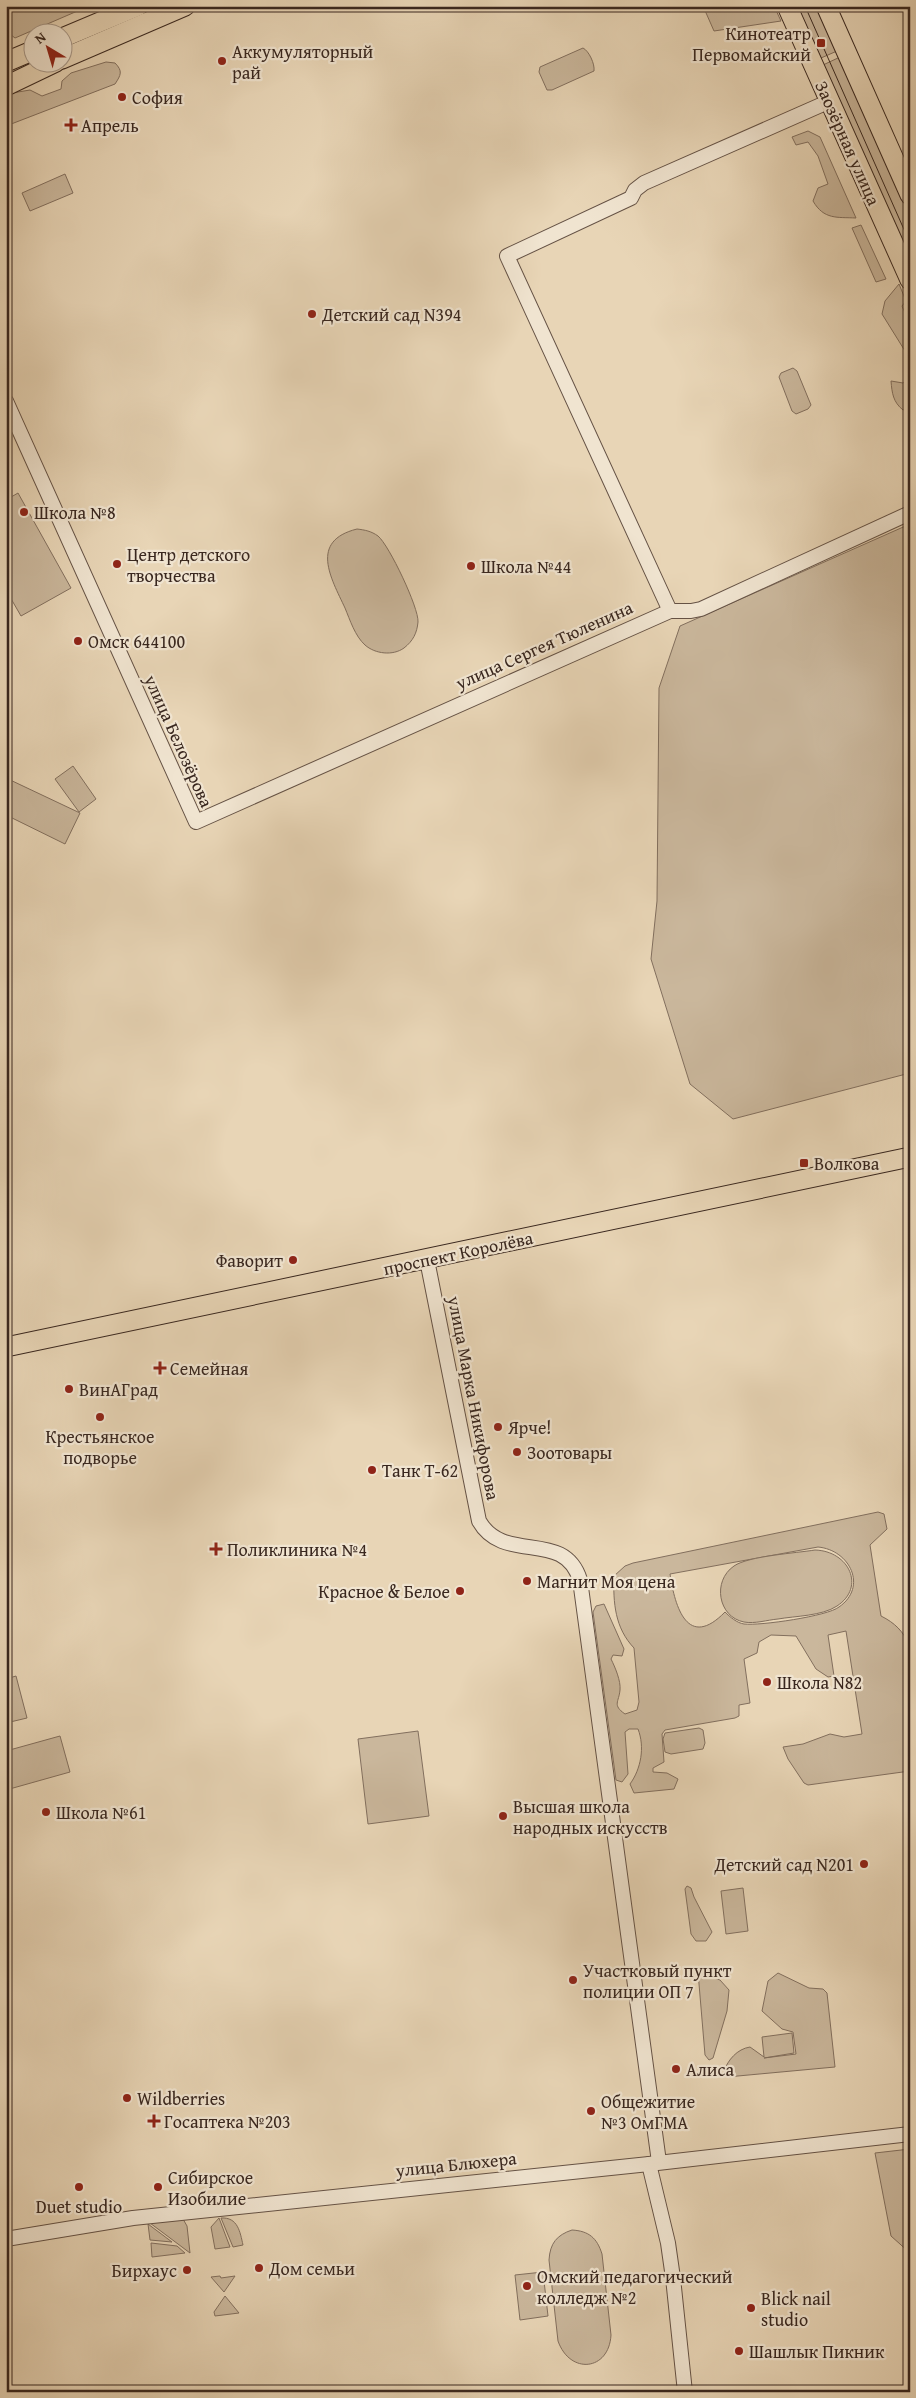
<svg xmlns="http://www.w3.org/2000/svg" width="916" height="2398" font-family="'Gentium Book Plus',serif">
<rect width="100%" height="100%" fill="#e8d5b6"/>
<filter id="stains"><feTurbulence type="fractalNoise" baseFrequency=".004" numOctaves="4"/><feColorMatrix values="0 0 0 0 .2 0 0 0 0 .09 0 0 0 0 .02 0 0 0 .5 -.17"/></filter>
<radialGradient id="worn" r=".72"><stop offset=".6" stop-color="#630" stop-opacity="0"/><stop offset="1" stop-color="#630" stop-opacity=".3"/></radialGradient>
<g fill="#cab79c" stroke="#826f5e" fill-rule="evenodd">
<polygon points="6,6 89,6 15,38 6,31"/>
<polygon points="703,6 774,6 781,21 714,31"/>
<polygon points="797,6 817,6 837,51 821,58"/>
<path d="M583,48C589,51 595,64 594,71L552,90H547L539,72L540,67Z"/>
<polygon points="840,57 910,216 910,258 823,65"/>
<path d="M106,62L115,63C123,71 121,75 115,84L6,126V94L30,90L42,96L61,89L62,81L71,73Z"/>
<path d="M808,131L820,137L856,218C837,217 824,220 813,201L818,188L828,184L818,156L808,142L796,145L792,137Z"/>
<polygon points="65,174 73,193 30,211 22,193"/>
<polygon points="861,225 886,279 876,282 852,228"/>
<polygon points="899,284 906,301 902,306 910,324 910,349 905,351 882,314 885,301"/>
<polygon points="793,368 797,371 811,405 808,409 796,414 792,411 779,377 781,373"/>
<path d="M908,379L910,381V407L903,410C893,402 892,393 891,381L903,383Z"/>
<polygon points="18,493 71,588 21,616 6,590 6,500"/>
<polygon points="910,524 910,1073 733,1119 690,1084 651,959 657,901 659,688 680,626"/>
<path d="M357,529C365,530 371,531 378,536C389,545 419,608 418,622C417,633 413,641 404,648C393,656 375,654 365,645C355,636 350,620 345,608C331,578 309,541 357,529Z"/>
<polygon points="73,766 96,799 79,812 55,779"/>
<polygon points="6,778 80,813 65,844 6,815"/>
<path d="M878,1512L884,1514L887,1529L870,1545L881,1616C895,1623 903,1631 910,1646V1771L808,1785L804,1783L788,1759L783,1747L803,1744L830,1734L844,1737L862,1734L846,1631L828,1635L834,1676L828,1677L816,1669L796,1636L771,1635L759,1642L757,1653L744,1659L750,1703L739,1705V1716L735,1718L665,1730L662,1734L664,1762L653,1768V1772L667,1773L678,1779L674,1789L634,1793L630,1784C641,1769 645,1747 638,1729H629L625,1732L628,1774L622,1782L616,1780L593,1612L596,1606L604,1604L624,1649L622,1656L613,1655L611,1659C615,1667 621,1681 620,1690C619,1702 612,1705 625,1714L637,1710L639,1702L634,1648C615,1628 613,1603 614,1576L625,1566L633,1563ZM818,1547C850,1550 868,1587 839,1607C828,1616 760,1626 744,1624C737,1623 730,1617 725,1612C688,1650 675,1608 670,1574Z"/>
<path d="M815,1550C849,1551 866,1587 837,1606C822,1616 795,1616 778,1619C767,1620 755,1624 744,1622C718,1617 712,1581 734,1566C748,1556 797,1553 815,1550Z"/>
<polygon points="16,1676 27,1718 6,1723 6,1679"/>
<polygon points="699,1728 703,1730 705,1743 703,1749 671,1754 665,1752 663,1739 665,1733"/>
<polygon points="418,1731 429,1816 368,1824 358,1739"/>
<polygon points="60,1736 70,1772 6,1790 6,1751"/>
<polygon points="687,1886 691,1888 694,1897 712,1932 706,1941 696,1941 691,1934 685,1889"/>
<polygon points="743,1888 748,1931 726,1934 721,1891"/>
<polygon points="698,1972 720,1980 729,1990 727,2011 713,2058 709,2060 705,2055"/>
<path d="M778,1973L809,1988L823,1989L827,1993L835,2067L727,2077L724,2071C728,2060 737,2049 750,2047L764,2057L762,2037L792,2033L794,2053L764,2058L796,2054L793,2032L782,2029L762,2011L768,1981Z"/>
<polygon points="910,2149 910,2253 891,2236 875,2153"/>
<polygon points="219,2218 230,2247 215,2249 211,2227"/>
<path d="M221,2218C238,2217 240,2232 243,2245L233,2247Z"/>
<polygon points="183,2219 187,2226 190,2253 146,2220"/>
<polygon points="148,2224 172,2242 150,2240"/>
<path d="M572,2230C589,2231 597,2238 602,2254L611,2335C609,2371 570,2375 558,2341L549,2260C550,2243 557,2235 572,2230Z"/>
<polygon points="151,2243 177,2246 185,2253 152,2257"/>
<polygon points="543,2272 548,2316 520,2320 515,2275"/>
<polygon points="220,2276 221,2278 235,2276 224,2292 211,2277"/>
<polygon points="225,2296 239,2313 215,2316 214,2312"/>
</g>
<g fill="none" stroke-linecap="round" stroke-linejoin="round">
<g stroke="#655245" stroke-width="16">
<g id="minor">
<polyline points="6,401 196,822 670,611 691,611 701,609 910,513"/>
<polyline points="670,611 507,256 631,198 635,190 644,183 830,101"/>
<path d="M427,1260L479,1521C504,1565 564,1528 580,1580L659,2162"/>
<polyline points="649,2164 668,2243 673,2278 685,2392"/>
<polyline points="6,2239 133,2218 649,2164 910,2134"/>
</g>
</g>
<g stroke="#39271f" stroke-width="21">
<g id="major">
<polyline points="787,6 910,280"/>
<polyline points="826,6 910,195"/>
<polyline points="62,38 138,6"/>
<polyline points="62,59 185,6"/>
<polyline points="6,62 32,51"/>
<polyline points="6,86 56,62"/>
<polyline points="6,1347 910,1157"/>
</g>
</g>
<use href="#minor" stroke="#f0e4d0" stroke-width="14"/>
<use href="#major" stroke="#e8d5b6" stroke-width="19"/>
<polyline stroke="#39271f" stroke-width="1" points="805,6 910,243"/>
</g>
<g fill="#8f2418" stroke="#f0e4d0" stroke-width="2">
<rect x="816" y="38" width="10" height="10" rx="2.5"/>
<circle cx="222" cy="61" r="5"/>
<circle cx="122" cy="97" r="5"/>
<path d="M68.5 117.5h5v5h5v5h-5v5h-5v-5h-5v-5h5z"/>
<circle cx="312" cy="314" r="5"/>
<circle cx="24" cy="512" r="5"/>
<circle cx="117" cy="564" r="5"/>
<circle cx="471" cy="566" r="5"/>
<circle cx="78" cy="641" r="5"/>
<rect x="799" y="1158" width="10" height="10" rx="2.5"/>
<circle cx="293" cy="1260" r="5"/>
<path d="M157.5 1360.5h5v5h5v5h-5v5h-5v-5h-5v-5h5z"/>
<circle cx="69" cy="1389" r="5"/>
<circle cx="100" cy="1417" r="5"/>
<circle cx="498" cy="1427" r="5"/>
<circle cx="517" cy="1452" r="5"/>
<circle cx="372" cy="1470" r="5"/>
<path d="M213.5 1541.5h5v5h5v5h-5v5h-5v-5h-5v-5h5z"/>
<circle cx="527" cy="1581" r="5"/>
<circle cx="460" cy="1591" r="5"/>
<circle cx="767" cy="1682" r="5"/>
<circle cx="46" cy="1812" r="5"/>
<circle cx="503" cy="1816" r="5"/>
<circle cx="864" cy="1864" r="5"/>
<circle cx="573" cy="1980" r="5"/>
<circle cx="676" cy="2069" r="5"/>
<circle cx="127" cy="2098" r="5"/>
<circle cx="591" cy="2111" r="5"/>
<path d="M151.5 2113.5h5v5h5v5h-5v5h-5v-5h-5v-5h5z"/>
<circle cx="79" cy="2187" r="5"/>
<circle cx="158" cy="2187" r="5"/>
<circle cx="259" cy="2268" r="5"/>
<circle cx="187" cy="2270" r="5"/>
<circle cx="527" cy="2286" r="5"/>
<circle cx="751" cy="2308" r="5"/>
<circle cx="739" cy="2351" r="5"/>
</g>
<g text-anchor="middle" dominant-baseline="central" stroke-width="4.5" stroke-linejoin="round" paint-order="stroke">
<g font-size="18" fill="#39271f" stroke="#f0e4d0" text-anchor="start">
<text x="811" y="33" text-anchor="end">Кинотеатр<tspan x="811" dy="21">Первомайский</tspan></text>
<text x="232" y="51">Аккумуляторный<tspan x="232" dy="21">рай</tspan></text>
<text x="132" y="97">София</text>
<text x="81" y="125">Апрель</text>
<text x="322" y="314">Детский сад N394</text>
<text x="34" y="512">Школа №8</text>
<text x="127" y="554">Центр детского<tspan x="127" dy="21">творчества</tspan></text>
<text x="481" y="566">Школа №44</text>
<text x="88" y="641">Омск 644100</text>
<text x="814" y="1163">Волкова</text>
<text x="283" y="1260" text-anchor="end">Фаворит</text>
<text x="170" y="1368">Семейная</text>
<text x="79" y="1389">ВинАГрад</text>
<text x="508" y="1427">Ярче!</text>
<text x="100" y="1436" text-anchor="middle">Крестьянское<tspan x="100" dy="21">подворье</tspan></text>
<text x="527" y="1452">Зоотовары</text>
<text x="382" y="1470">Танк Т-62</text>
<text x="227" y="1549">Поликлиника №4</text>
<text x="537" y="1581">Магнит Моя цена</text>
<text x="450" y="1591" text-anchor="end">Красное &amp; Белое</text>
<text x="777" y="1682">Школа N82</text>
<text x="513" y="1806">Высшая школа<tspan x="513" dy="21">народных искусств</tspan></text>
<text x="56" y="1812">Школа №61</text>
<text x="854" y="1864" text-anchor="end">Детский сад N201</text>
<text x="583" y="1970">Участковый пункт<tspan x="583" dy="21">полиции ОП 7</tspan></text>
<text x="686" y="2069">Алиса</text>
<text x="137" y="2098">Wildberries</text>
<text x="601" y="2101">Общежитие<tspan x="601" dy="21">№3 ОмГМА</tspan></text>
<text x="164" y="2121">Госаптека №203</text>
<text x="168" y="2177">Сибирское<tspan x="168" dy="21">Изобилие</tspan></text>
<text x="79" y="2206" text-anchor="middle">Duet studio</text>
<text x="269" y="2268">Дом семьи</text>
<text x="177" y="2270" text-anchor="end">Бирхаус</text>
<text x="537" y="2276">Омский педагогический<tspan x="537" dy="21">колледж №2</tspan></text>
<text x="761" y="2298">Blick nail<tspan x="761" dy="21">studio</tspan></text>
<text x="749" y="2351">Шашлык Пикник</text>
</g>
<g font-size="18" fill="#39271f" stroke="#f0e4d0">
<text transform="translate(848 143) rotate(66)">Заозёрная улица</text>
<text transform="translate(544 645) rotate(-24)">улица Сергея Тюленина</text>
<text transform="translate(179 741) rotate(66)">улица Белозёрова</text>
<text transform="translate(458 1253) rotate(-12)">проспект Королёва</text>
<text transform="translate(474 1398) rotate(79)">улица Марка Никифорова</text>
<text transform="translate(456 2164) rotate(-6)">улица Блюхера</text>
</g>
</g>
<rect width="916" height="2398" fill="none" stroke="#e8d5b6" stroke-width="25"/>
<rect x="8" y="8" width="901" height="2383" fill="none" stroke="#39271f" stroke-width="2.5"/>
<rect x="12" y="12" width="891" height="2373" fill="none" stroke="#39271f"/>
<g transform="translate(48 48) rotate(322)"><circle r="24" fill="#f0e4d0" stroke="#a79889"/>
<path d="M0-4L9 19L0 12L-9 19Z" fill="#8f2418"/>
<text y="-8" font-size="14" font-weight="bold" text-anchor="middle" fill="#39271f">N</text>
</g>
<rect width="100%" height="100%" filter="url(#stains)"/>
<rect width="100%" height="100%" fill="url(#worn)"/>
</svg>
